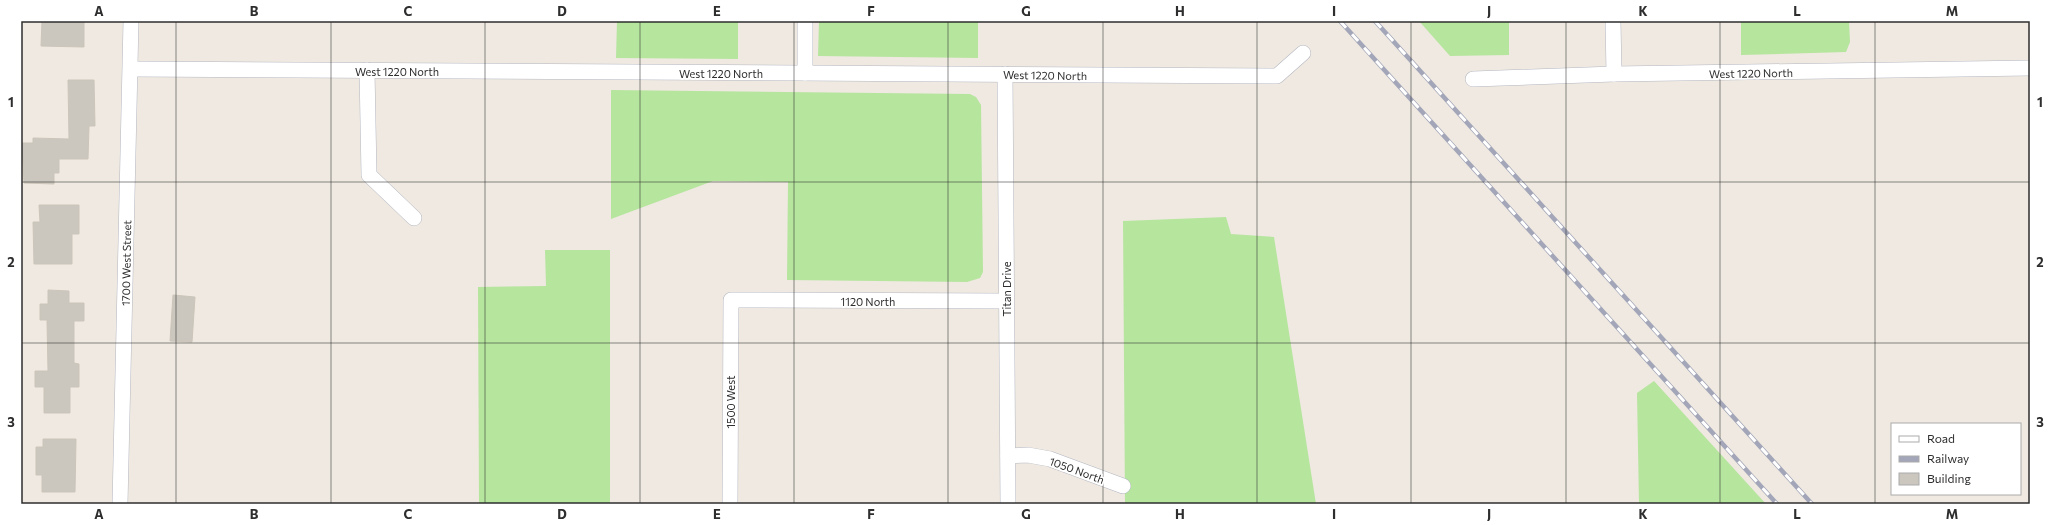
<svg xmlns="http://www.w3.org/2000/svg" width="2051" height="525" font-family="Commissioner,sans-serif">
<rect width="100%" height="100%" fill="#efe9e1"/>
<g fill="#b6e59e">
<polygon points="617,21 738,21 738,59 616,58"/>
<polygon points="819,21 978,21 978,58 818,56"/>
<polygon points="1419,21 1509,21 1509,55 1450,56"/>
<polygon points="1741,21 1849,21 1850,42 1846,52 1741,55"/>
<polygon points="611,90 970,94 976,97 981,105 983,272 980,278 967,282 787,280 788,182 713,181 611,219"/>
<polygon points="1226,217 1231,234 1274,237 1316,504 1125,504 1123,221"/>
<polygon points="545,250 610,250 610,504 479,504 478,287 546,286"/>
<polygon points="1654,381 1766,504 1639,504 1637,393"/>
</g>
<g fill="#cbc7bf" stroke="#cbc5ba">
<polygon points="42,21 84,21 84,47 41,46"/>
<polygon points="68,80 94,80 95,126 89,126 88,159 59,159 59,173 54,173 54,184 24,183 22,143 33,143 33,138 69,139"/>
<polygon points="39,205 79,205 79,234 72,234 72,264 34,264 33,222 40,222"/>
<polygon points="48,290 69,291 69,303 84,303 84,321 74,321 74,363 79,364 79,387 70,387 70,413 44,413 44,387 35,387 35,371 48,371 47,320 40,320 40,304 48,304"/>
<polygon points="173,295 195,297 192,342 170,341"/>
<polygon points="43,439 76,439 75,492 42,492 42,475 36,475 36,447 43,447"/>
</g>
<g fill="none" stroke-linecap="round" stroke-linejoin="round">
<g stroke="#b4b7c1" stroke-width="16">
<g id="minor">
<polyline points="1613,21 1614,74"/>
<polyline points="131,69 1277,76 1303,53"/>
<polyline points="367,70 369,175 414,218"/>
<polyline points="805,73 805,21"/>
<polyline points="1005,74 1008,504"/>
<polyline points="1473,79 1614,74 2030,68"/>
<polyline points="1008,456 1028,455 1050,459 1123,486"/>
<polyline points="120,504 131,21"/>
<polyline points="730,504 731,300 1006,301"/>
</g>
</g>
<use href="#minor" stroke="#fff" stroke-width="15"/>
<g stroke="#a3a6b8" stroke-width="4.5">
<g id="rail">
<polyline points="1340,21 1777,504"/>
<polyline points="1375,21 1812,504"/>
</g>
</g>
<use href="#rail" stroke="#fff" stroke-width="3" stroke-dasharray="9" stroke-linecap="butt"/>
</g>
<path fill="none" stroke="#2e2e2e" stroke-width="1" stroke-opacity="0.55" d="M176,21V504M331,21V504M485,21V504M640,21V504M794,21V504M948,21V504M1103,21V504M1257,21V504M1411,21V504M1566,21V504M1720,21V504M1875,21V504M21,182H2030M21,343H2030"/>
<g text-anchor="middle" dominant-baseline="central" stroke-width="3.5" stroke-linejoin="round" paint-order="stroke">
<g font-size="11" fill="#2e2e2e" stroke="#fff">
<text x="397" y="71">West 1220 North</text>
<text x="721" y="73">West 1220 North</text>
<text transform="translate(1751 73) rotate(-1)">West 1220 North</text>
<text transform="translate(1045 75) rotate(1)">West 1220 North</text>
<text transform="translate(126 263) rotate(-89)">1700 West Street</text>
<text transform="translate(1006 289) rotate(-90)">Titan Drive</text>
<text x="868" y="301">1120 North</text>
<text transform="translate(730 402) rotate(-90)">1500 West</text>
<text transform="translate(1077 470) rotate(20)">1050 North</text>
</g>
</g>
<rect width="2051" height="525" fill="none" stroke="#ffffff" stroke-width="44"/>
<rect x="1891" y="423" width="130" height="72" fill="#ffffff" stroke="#ababab"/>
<rect x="1899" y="436" width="20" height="6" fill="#ffffff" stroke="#ababab"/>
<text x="1927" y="443" font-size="12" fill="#2e2e2e">Road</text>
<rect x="1899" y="456" width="20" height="6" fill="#a3a6b8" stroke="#ababab"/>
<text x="1927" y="463" font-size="12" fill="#2e2e2e">Railway</text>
<rect x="1899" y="473" width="20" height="12" fill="#cbc7bf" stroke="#ababab"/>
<text x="1927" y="483" font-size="12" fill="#2e2e2e">Building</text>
<rect x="22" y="22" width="2007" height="481" fill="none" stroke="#2e2e2e" stroke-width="1.5"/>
<g font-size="13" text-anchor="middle" font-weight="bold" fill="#2e2e2e">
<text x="99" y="16">A</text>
<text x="254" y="16">B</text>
<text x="408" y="16">C</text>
<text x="562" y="16">D</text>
<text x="717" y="16">E</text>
<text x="871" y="16">F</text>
<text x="1026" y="16">G</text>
<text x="1180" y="16">H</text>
<text x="1334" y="16">I</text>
<text x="1489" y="16">J</text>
<text x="1643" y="16">K</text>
<text x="1797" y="16">L</text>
<text x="1952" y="16">M</text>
<text x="11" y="107">1</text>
<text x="2040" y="107">1</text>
<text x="11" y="267">2</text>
<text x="2040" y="267">2</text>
<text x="11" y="427">3</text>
<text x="2040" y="427">3</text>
<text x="99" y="519">A</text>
<text x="254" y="519">B</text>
<text x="408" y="519">C</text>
<text x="562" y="519">D</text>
<text x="717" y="519">E</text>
<text x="871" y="519">F</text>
<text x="1026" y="519">G</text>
<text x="1180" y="519">H</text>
<text x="1334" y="519">I</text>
<text x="1489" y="519">J</text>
<text x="1643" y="519">K</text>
<text x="1797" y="519">L</text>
<text x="1952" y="519">M</text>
</g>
</svg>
